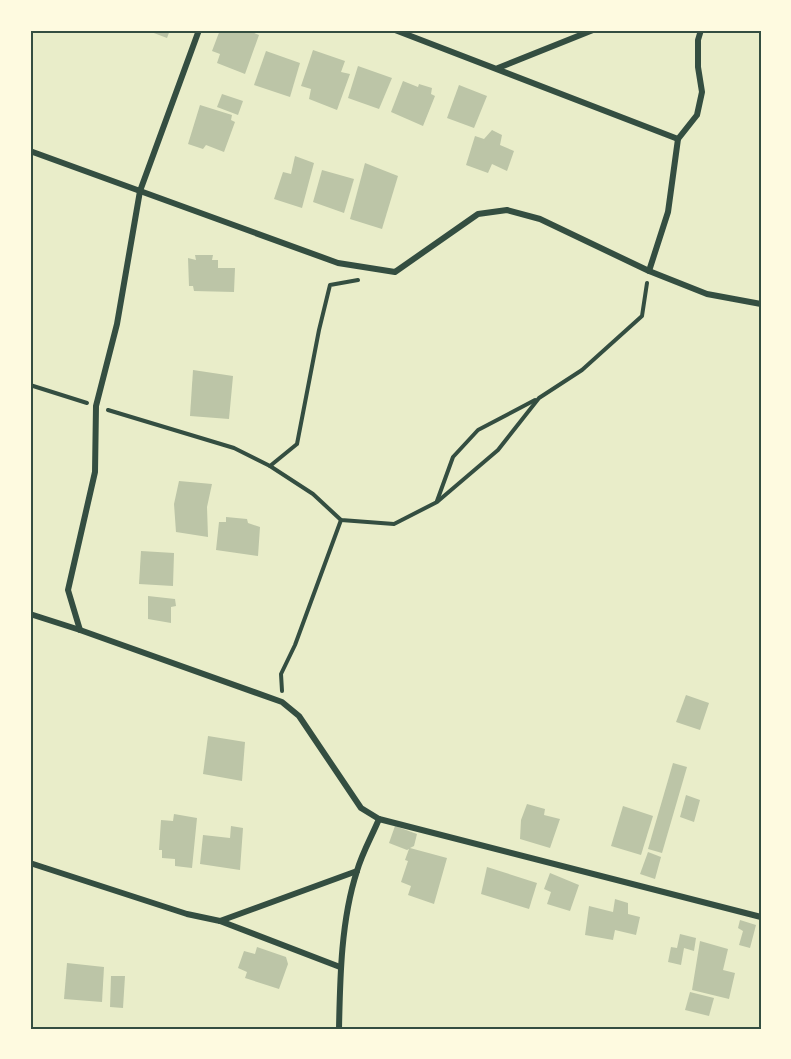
<svg xmlns="http://www.w3.org/2000/svg" width="791" height="1059" font-family="Mulish,sans-serif">
<rect width="100%" height="100%" fill="#e9edc9"/>
<g fill="#bcc5a7">
<polygon points="146,30 170,30 167,38"/>
<polygon points="220,30 247,30 259,35 245,74 217,63 220,54 212,51"/>
<polygon points="313,50 345,61 341,72 350,74 337,110 309,99 311,89 301,86"/>
<polygon points="266,51 300,63 290,97 254,85"/>
<polygon points="358,66 392,78 379,109 348,98"/>
<polygon points="403,81 418,87 419,84 432,88 431,94 435,96 423,126 391,112"/>
<polygon points="459,85 487,96 474,128 447,118"/>
<polygon points="222,94 243,101 238,115 217,107"/>
<polygon points="200,105 232,115 231,120 235,122 224,152 206,145 203,149 188,144"/>
<polygon points="492,130 502,135 500,145 514,151 507,171 492,164 488,173 466,165 475,136 484,139"/>
<polygon points="295,156 314,163 302,208 274,199 283,172 291,174"/>
<polygon points="365,163 398,176 382,229 350,219"/>
<polygon points="322,170 354,179 344,213 313,202"/>
<polygon points="195,255 213,255 212,260 218,260 218,268 235,268 234,292 194,291 193,286 189,286 188,258 196,260"/>
<polygon points="193,370 233,376 229,419 190,416"/>
<polygon points="179,481 212,484 207,507 208,537 176,532 174,504"/>
<polygon points="226,517 247,519 248,523 260,527 258,556 216,550 219,522 226,522"/>
<polygon points="141,551 174,553 173,586 139,584"/>
<polygon points="148,596 175,599 176,606 171,607 171,623 148,619"/>
<polygon points="686,695 709,703 700,730 676,722"/>
<polygon points="208,736 245,742 242,781 203,774"/>
<polygon points="673,763 687,767 662,853 648,849"/>
<polygon points="686,795 700,800 694,822 680,817"/>
<polygon points="527,804 545,809 544,815 560,819 550,848 520,839 521,820"/>
<polygon points="623,806 653,816 641,855 611,846"/>
<polygon points="174,814 197,818 192,868 175,866 175,859 162,858 162,850 159,850 161,820 173,821"/>
<polygon points="231,826 243,828 240,870 200,864 203,835 230,838"/>
<polygon points="395,826 417,834 414,846 410,848 447,858 434,904 408,895 411,886 401,882 408,861 405,860 409,849 407,850 389,843"/>
<polygon points="648,852 661,857 655,879 640,874"/>
<polygon points="487,867 537,883 529,909 481,894"/>
<polygon points="550,873 579,885 570,911 547,904 551,892 544,889"/>
<polygon points="615,899 628,903 628,914 640,917 636,935 615,930 613,940 585,935 589,906 613,912"/>
<polygon points="740,920 756,925 750,948 739,945 743,931 738,928"/>
<polygon points="680,934 696,938 694,951 684,948 681,965 668,962 671,947 677,948"/>
<polygon points="700,941 728,949 723,970 735,973 729,999 692,990"/>
<polygon points="257,947 286,957 288,964 279,989 245,978 247,972 238,968 244,951 255,954"/>
<polygon points="67,963 104,967 102,1002 64,999"/>
<polygon points="111,976 125,976 123,1008 110,1007"/>
<polygon points="690,992 714,998 709,1016 685,1010"/>
</g>
<g fill="none" stroke-linecap="round" stroke-linejoin="round">
<g stroke="#344e41" stroke-width="4">
<polyline points="30,385 87,403"/>
<polyline points="108,410 234,448 270,466 297,444 319,330 330,285 358,280"/>
<polyline points="270,466 313,494 341,520 394,524 437,502 498,450 539,398 582,370 642,316 647,283"/>
<polyline points="437,501 453,457 478,430 535,400"/>
<polyline points="282,691 281,674 295,645 341,520"/>
</g>
<g stroke="#344e41" stroke-width="6">
<polyline points="395,30 678,139"/>
<polyline points="498,68 593,30"/>
<polyline points="30,151 338,263 395,272 478,214 507,210 540,219 649,271 707,294 761,304"/>
<polyline points="649,271 668,212 678,139 697,115 702,92 698,67 698,40 701,30"/>
<polyline points="30,614 80,630 282,702 299,716 361,808 379,819 761,917"/>
<polyline points="80,630 68,590 95,472 96,406 117,324 140,191 199,30"/>
<polyline points="30,863 187,914 220,921 340,967"/>
<polyline points="220,921 357,871"/>
<path d="M339,1029C340,978 341,920 357,871C362,853 372,836 379,819"/>
</g>
</g>
<rect width="791" height="1059" fill="none" stroke="#fefae0" stroke-width="63"/>
<rect x="32" y="32" width="728" height="996" fill="none" stroke="#344e41" stroke-width="2"/>
</svg>
